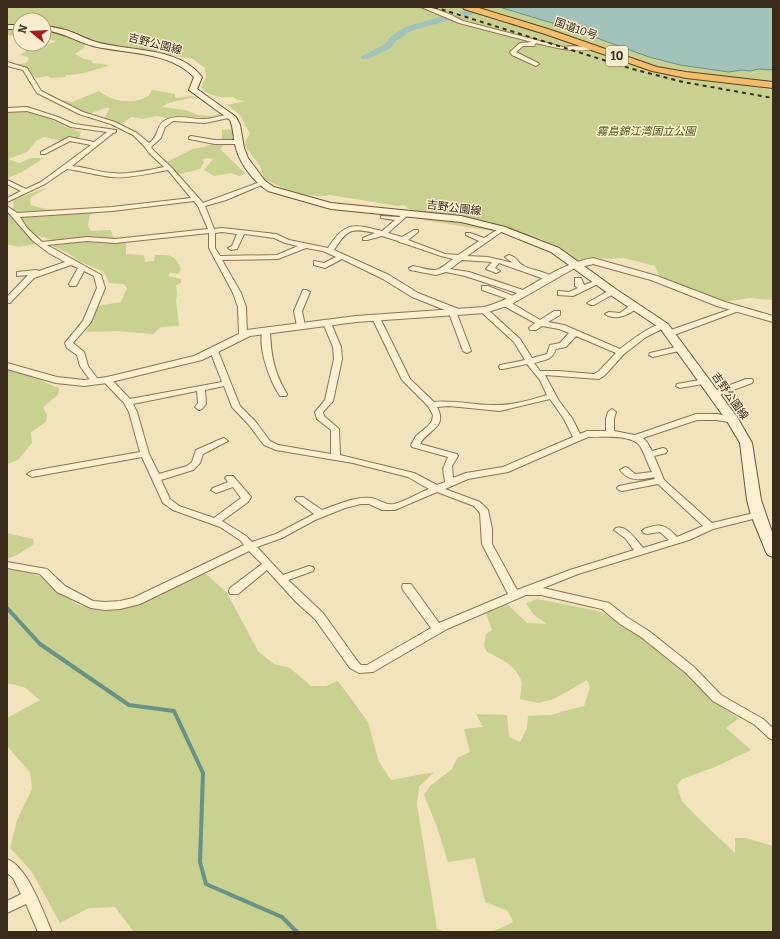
<svg xmlns="http://www.w3.org/2000/svg" width="780" height="939" font-family="Bitter,'Noto Sans JP',serif">
<rect width="100%" height="100%" fill="#f2e3bd"/>
<g fill="#c9d190">
<path d="M7,7H773V300L749,298L725,302L660,278L655,266L624,258L608,259L592,257L576,261L562,249L541,239L424,220L404,205L397,206L330,195C306,199 285,189 264,179L260,166L245,146L246,140L250,134L240,115L227,105L246,101L237,100L233,97C221,98 211,97 201,88L206,76L205,68L193,59L132,48L85,43L84,48L75,54L84,59L91,60L93,63L109,65C101,69 74,76 66,75L65,77L50,78L48,76L37,78L26,70L15,65L26,63L29,60L28,57L20,55L26,51L38,47L35,45L36,44H49L57,41L44,39V20H20V36L7,35Z"/>
<path d="M152,90L175,94V97L176,98L193,96L195,97L168,103L162,107L185,110L198,115L211,116L219,114L224,116L210,119L195,117L175,120L157,116L143,119L132,117L119,125L104,119L109,109L108,107L88,114L62,100L72,102L99,91C111,101 132,105 146,97C150,96 150,93 152,90Z"/>
<path d="M7,109C12,109 18,109 23,110C44,113 61,126 81,132L79,139L68,137L62,141L44,137L36,141L27,152L8,159L19,163L31,158H44L22,172L8,178H7Z"/>
<polygon points="234,129 235,140 223,146 220,149 246,174 239,176 231,173 214,176 204,170 213,159 206,158 202,160 204,162 200,169 176,175 167,162 193,149 204,147 222,140 222,130"/>
<path d="M51,186L33,196L30,200L31,205C52,213 74,209 96,208L101,210L90,215L88,225L91,231L111,230L113,237L126,239V254L144,255L145,262L154,261L155,255C170,255 176,254 181,270L178,274L170,273L168,276L181,279V283L176,285L177,293L176,301L179,326L161,327L153,334L117,331L86,332L97,306L121,302L127,288L124,284L109,283L104,272L79,261L66,252L52,246L59,242L43,237L36,236V244L19,247L7,244V210L14,207L13,200Z"/>
<polygon points="7,368 31,373 46,383 59,388 58,395 43,407 47,415 46,422 31,432 32,443 18,460 7,464"/>
<polygon points="7,533 33,539 34,544 17,555 7,559"/>
<polygon points="7,569 26,572 46,578 77,605 112,610 137,606 205,573 227,593 258,651 274,664 290,668 311,686 326,686 338,681 368,722 379,762 391,780 434,772 419,787 417,804 437,929 446,932 134,932 115,907 89,908 60,923 32,872 10,848 17,820 32,789 30,772 7,746 7,718 40,700 24,687 7,683"/>
<path d="M537,599L593,610L611,615L644,637L726,709L739,718L726,728L751,750L715,767L682,779L677,785L682,801L698,818L735,853V838H746L773,846V932H492L513,922L508,911L485,902L475,858L448,862L437,827L424,795L430,786L452,769L457,758L470,752L464,729L483,727L476,714L507,715L509,737L520,742L527,728L528,716L550,715L584,706L590,687L587,680L554,699L538,703L520,699C520,693 523,685 521,680C515,665 500,658 487,652L484,646L486,634L492,630L485,610L504,601L527,623L547,624L533,614L526,603Z"/>
</g>
<polygon fill="#bec590" points="455,206 485,210 479,220 430,215 432,210 453,211"/>
<polygon fill="#a1c3b9" stroke="#679287" points="499,7 773,7 773,70 759,69 750,71 742,70 729,72 680,65 649,57 572,29"/>
<g fill="none" stroke-linecap="round" stroke-linejoin="round">
<polyline stroke="#679287" stroke-width="4" points="7,608 40,644 129,705 174,711 203,773 200,862 206,884 282,917 297,932"/>
<g fill="#a1c3b9" fill-rule="evenodd">
<polygon points="471,9 476,12 474,14 465,16 460,13 462,11"/>
<polygon points="450,14 455,17 453,19 411,31 396,41 391,48 368,59 362,59 360,57 385,44 390,37 405,27"/>
</g>
<g stroke="#8c7254" stroke-width="2">
<g id="minor">
<path d="M421,7C435,7 450,14 463,21L563,47C573,45 584,48 594,45L597,47C583,55 551,47 536,43L534,46H523L516,52L538,63L539,64L536,66L512,55L510,52L520,43L532,42L459,23Z"/>
<path d="M7,62L27,68L41,91L83,112L115,122L137,133L149,143C159,137 156,126 164,121C177,113 192,120 205,119C214,119 224,114 233,115V117L205,123L173,121L165,127L161,138L151,147L154,151L171,167L203,203L260,182H264V184L226,200L205,206L214,229L222,228L276,234L289,240L328,248C345,221 354,224 382,231L395,220L381,218V216L399,217L406,212L409,214L408,215L388,233L402,237L414,230H418V232L408,240L445,254L458,255L479,241L466,235V233H470L484,238L500,228H504V230L467,256L488,257L513,263L505,257L509,255C518,257 517,263 524,266C533,271 546,271 554,278L553,280H547L499,263L495,268L500,271L496,273L486,269L492,262L462,260L450,269L469,272L526,291V295H523L465,276L446,272L436,275L410,270L409,268L413,266C436,271 434,274 453,259L441,256L403,243L399,242L398,241L382,236L367,240H363V238L375,233C350,227 347,230 334,250L389,275L418,293L461,310V314H457L471,351L467,353L463,351L449,313L450,312L412,297L383,279L342,259L325,268L314,265V261L324,263L336,257L323,251L306,248L278,259L222,260L241,293L246,307L247,335L243,337L239,335L238,307L233,293L209,248V233L115,243L87,241L47,245L101,275L105,288L91,322L73,343L84,352L88,366L100,382L96,384H93L80,366L77,355L67,348L65,343L83,321L97,288L94,276L84,271L76,286H70L69,284L78,268L71,265L34,278L10,303H7V297L28,275L17,276V272L36,270L39,271L65,262L49,253L33,241L7,211V206L17,213L112,207L191,198L168,170C152,173 126,179 111,177C96,175 82,171 67,169L45,184L7,202V198L21,191L7,184V180L26,189L41,182L91,145L70,141L45,154H41V152L69,137L94,142L107,132L71,127L54,119L27,111L7,112V108L27,107L58,117L74,124L116,130V132L113,133L72,166C85,167 98,172 112,173C127,175 149,170 164,167L149,153L145,147L133,135L111,124L79,114L37,93L23,70L7,66ZM194,201L198,206L208,229L115,239L87,237L42,242L27,228L20,217L112,211ZM222,232L237,234L232,246L228,248L231,250L237,249L244,234L274,238L285,243L298,246L277,255L220,256L215,248V233Z"/>
<polygon points="191,136 215,140 238,140 241,142 238,144 215,144 189,139 189,137"/>
<polygon points="575,278 581,278 584,285 598,280 602,282 573,296 558,295 558,291 569,292 578,288 575,286"/>
<polygon points="482,286 488,286 518,298 517,300 511,300 482,290"/>
<polygon points="303,290 306,290 310,292 302,311 305,326 301,328 297,326 294,311"/>
<polygon points="610,290 613,290 617,292 594,305 591,305 587,303"/>
<path d="M502,301H508L540,320L554,311H560V315L548,322L564,325L620,349C631,341 653,322 667,324L668,326L646,337L624,354L605,375L599,379L545,375L559,401L572,418L580,434L587,431H606V419L608,412L612,409L616,412L614,419V431L635,435L696,414H717L736,418L737,420L733,423L717,420H697L643,438L647,442L652,451L663,448L666,449L667,451L666,453L654,456L664,480L712,523L758,512L763,515L761,517L713,529L689,540L578,574L543,588L609,603L628,618L649,631L694,667L721,695L763,719L773,728V740L769,738L755,725L713,701L686,673L641,637L620,624L602,609L541,595H526L447,629L373,672L359,673L350,668L315,619L296,602L267,570L238,594H230L229,591L230,588L262,564L249,551L140,604L120,609L105,610L91,608L57,592L40,574L7,568V562L47,569L65,586L93,601L105,602L120,601L133,598L244,545L240,540L220,527L173,510L163,503L142,457L32,477L27,474L32,471L140,452L129,412L124,403L104,382L103,380L104,378H110L130,399L222,382L210,351L214,349L218,351L240,406L255,421L270,441L278,445L331,454V430L317,419L315,412L325,400L334,359L333,347L323,323L327,321L331,323L341,347L342,359L333,401L323,412L324,416L339,429L340,455L414,473L437,485L445,482L443,469L448,457L412,447L411,445L416,436L428,426L432,421L433,415L428,406L402,380L372,318L376,316H379L410,379L434,402C454,400 473,405 493,405C511,406 530,400 547,395L540,380L527,364L503,369H500L499,367L500,365L525,360L514,342L479,310L480,308H486L520,339L532,358L547,354L550,345L560,343L569,333L559,329L542,326L536,330H530L529,328L535,323L502,305ZM576,336L616,353L599,371L594,374L558,371H540L534,363C545,360 552,360 556,349L566,347ZM224,386L232,407L249,425L264,445L276,450L353,463L408,477L429,489C418,493 406,501 394,504C385,506 380,499 371,498C355,496 337,505 322,510L303,497H297L295,499L297,501L314,514L276,534L252,542L246,536L222,521L248,502L251,497L233,476H227L225,478L228,482L213,488L211,490L216,493L233,487L241,498L214,518L179,506L170,499L161,480L193,470L200,463L203,454L228,441L224,438L221,439L196,450L192,462L187,466L159,474L149,454L137,412L133,404L197,391L198,403L195,407L199,410L202,409L206,404L205,390ZM550,399L564,419L573,437L503,467L466,473L453,478L452,466L458,456L457,454L420,444C428,429 448,428 437,407L449,406L500,411ZM588,437C601,437 633,434 640,446C644,452 648,465 652,472L635,474L628,468L625,467L620,470C629,482 641,480 654,477L655,479L619,486L617,488L619,490L622,491L658,484L703,526L677,537C665,524 660,523 644,529L642,531L644,533L647,534L660,532L669,540L643,548C636,540 627,525 616,528L614,530L625,538L634,550L570,570L517,590L492,544V529L488,510L480,502L445,489L468,479L508,472ZM437,492L474,506L480,513L482,544L508,594L439,623L411,584H403L402,587L403,590L431,628L367,665H361L358,662L323,613L288,580L313,571L314,569L313,567L309,566L283,575L257,547L282,538L315,520L345,508L361,504H369L382,510H395Z"/>
<path d="M632,304H635L639,306C631,314 616,322 605,314L609,312L620,313Z"/>
<polygon points="737,307 743,307 744,309 674,335 668,335 667,333 668,331"/>
<path d="M263,329H269L270,331C271,356 274,372 287,394L286,396H280C270,381 257,347 263,329Z"/>
<polygon points="680,346 683,346 684,348 683,350 653,357 649,355 650,353"/>
<polygon points="705,379 708,379 709,381 708,383 680,388 676,386 677,384"/>
<polygon points="746,379 752,379 753,381 752,383 717,396 714,396 710,394 711,392"/>
<path d="M7,859C28,867 43,912 52,932H38L26,904L7,913V901L21,894L13,878L7,873Z"/>
</g>
</g>
<g stroke="#8c7254" stroke-width="2">
<path id="tertiary" d="M593,258L657,276L725,302L773,316V322L717,306L651,280L593,264L573,269L510,305L485,313L356,322L250,336L202,360L107,383L84,386L56,383L7,369V363L57,377L84,380L107,377L194,356L247,330L356,316L484,307C525,296 549,266 593,258Z"/>
</g>
<g stroke="#6e5337" stroke-width="2">
<g id="secondary">
<rect x="7" y="25" width="13" height="4"/>
<path d="M44,26C54,27 64,29 74,33C81,36 89,40 96,42C130,52 178,46 202,77L197,89L236,117L240,125L244,148L248,158L265,181L274,187L331,203L461,216L505,227L559,248L617,290L668,324L737,417L752,443L761,500L773,535V557L768,555L766,552L751,515L747,500L740,443L727,421L660,328L609,294L551,252L499,231L461,222L331,209L268,191C254,182 240,164 236,148C233,139 234,129 230,120L189,90L194,77C169,51 126,54 93,46C75,41 65,33 44,30Z"/>
</g>
</g>
<g stroke="#594029" stroke-width="2">
<polygon id="trunk" points="463,7 476,7 551,30 657,67 686,72 773,82 773,88 686,78 652,71 545,34 464,9"/>
</g>
<use href="#minor" fill="#fcf0d1" fill-rule="evenodd"/>
<use href="#tertiary" fill="#fcf0d1" fill-rule="evenodd"/>
<use href="#secondary" fill="#fcf0d1" fill-rule="evenodd"/>
<use href="#trunk" fill="#f4be6a" fill-rule="evenodd"/>
<polyline stroke="#3a2a1a" stroke-width="2" stroke-dasharray="4 4" stroke-linecap="butt" points="434,7 629,68 683,82 773,98"/>
</g>
<g text-anchor="middle" dominant-baseline="central" stroke-width="3" stroke-linejoin="round" paint-order="stroke">
<g font-size="11" fill="#3a2a1a" stroke="#f9edcd">
<text transform="translate(576 29) rotate(19)">国道10号</text>
<text transform="translate(155 44) rotate(14)">吉野公園線</text>
<text transform="translate(454 208) rotate(7)">吉野公園線</text>
<text transform="translate(730 396) rotate(55)">吉野公園線</text>
</g>
<g font-size="11" font-style="italic" fill="#4a581f" stroke="#f9edcd">
<text x="646" y="131">霧島錦江湾国立公園</text>
</g>
<rect fill="#f9edcd" stroke="#736450" stroke-width="1" x="606" y="46" width="22" height="20" rx="3"/>
<g font-size="12" font-weight="bold" fill="#3a2a1a">
<text x="617" y="56">10</text>
</g>
</g>
<rect width="780" height="939" fill="none" stroke="#3a2a1a" stroke-width="16"/>
<g transform="translate(32 32) rotate(288)"><circle r="19" fill="#f9edcd" stroke="#ad9f85"/>
<path d="M0-3L7 15L0 10L-7 15Z" fill="#a21e1e"/>
<text y="-6" font-size="11" font-weight="bold" text-anchor="middle" fill="#3a2a1a">N</text>
</g>
</svg>
